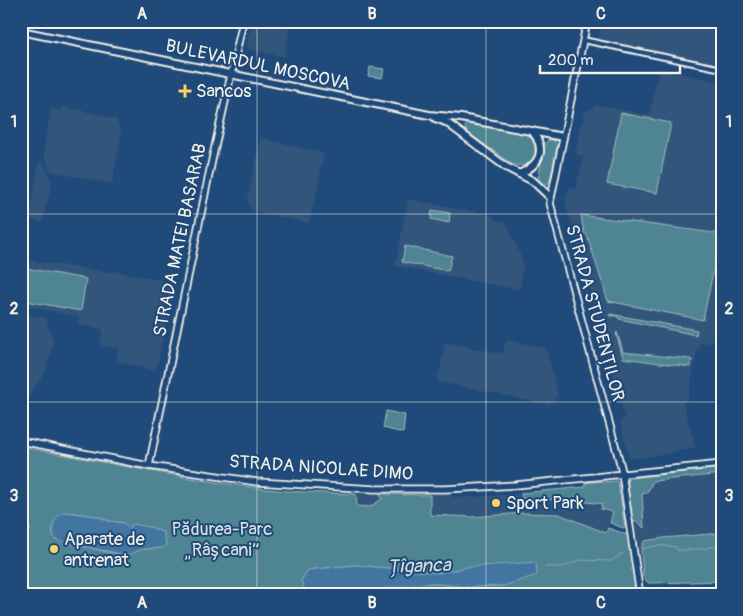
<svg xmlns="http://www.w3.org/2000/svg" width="743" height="616" font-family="Pangolin,sans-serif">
<rect width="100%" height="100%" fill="#1f4a7a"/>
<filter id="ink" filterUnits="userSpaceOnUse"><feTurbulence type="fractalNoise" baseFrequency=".02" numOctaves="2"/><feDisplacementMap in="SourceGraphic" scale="10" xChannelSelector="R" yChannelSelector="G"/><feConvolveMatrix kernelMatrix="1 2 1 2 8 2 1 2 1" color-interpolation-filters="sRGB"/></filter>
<g filter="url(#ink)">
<g fill="#33547c">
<polygon points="252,21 291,21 285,57 248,49 247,44"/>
<polygon points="602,21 722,21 722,67 598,42"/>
<polygon points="659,69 722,82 722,344 710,341 707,344 702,343 700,344 697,351 688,400 683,402 696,448 634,459 628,456 620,420 625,418 565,202 569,187 576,189 583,157 575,154 584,113 597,105 649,115"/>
<polygon points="63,106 116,119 122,133 112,184 111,184 50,171 43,151 51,109 60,110"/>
<polygon points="261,138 324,153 319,182 309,223 253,211 248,204 247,200"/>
<polygon points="39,161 44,163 52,184 42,222 28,219"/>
<polygon points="408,199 491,215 496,220 507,223 522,259 523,267 520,290 395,266"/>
<polygon points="21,259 114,273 115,271 175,283 156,371 116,361 119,349 100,345 103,330 78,324 79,317 21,305"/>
<polygon points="21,313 46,318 54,342 45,373 29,396 21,398"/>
<polygon points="506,340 546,348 558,395 549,405 436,381 440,369 445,342 502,354"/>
<polygon points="722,473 722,533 663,538 644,541 641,549 642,561 639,561 633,522 638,521 643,527 642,494 647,493 653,481"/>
<polygon points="452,493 452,497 470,497 521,494 522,498 574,500 588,501 602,504 613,512 606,533 559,514 523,513 472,517 430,515 430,494"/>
<polygon points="356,494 380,494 382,499 370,507 357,506"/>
</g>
<g fill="#508492" stroke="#a2babd" fill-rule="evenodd">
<polygon points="370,67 384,69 382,78 368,76"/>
<polygon points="621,113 671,123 657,193 607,184"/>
<path d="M467,123L527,134C542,145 535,170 516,165C511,164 506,160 502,157C490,148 478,140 466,131L465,127Z"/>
<polygon points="550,139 555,141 557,147 550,181 547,184 542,184 539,182 538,178 545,144 547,141"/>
<polygon points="432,210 450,213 449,223 431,219"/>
<polygon points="581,215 721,234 703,320 608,301 587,235 584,233"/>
<polygon points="405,246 452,256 448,271 402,262"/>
<polygon points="25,268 86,279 81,311 21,300 21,291"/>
<polygon points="610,314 697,330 696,335 619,319 617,316 609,316"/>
<polygon points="617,332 623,352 690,359 692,360 690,367 623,358 616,333"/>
<polygon points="386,411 405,415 403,433 383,428"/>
<path d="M21,447C100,461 178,478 258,488C290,492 324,493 356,494L357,506L370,507L382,499L380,494L430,495V515L472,517L523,513L559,514L606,533L608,528L628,535L637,595H321L385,589L430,583L469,587L503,586L468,567L439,573L355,565L308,570L301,581L307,595H21V532L31,529L21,524ZM66,512L96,516L109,521L124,523L129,528L149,527L163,532L166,544L163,548L144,549L127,555L107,552L55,539L52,530Z"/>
<polygon points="722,468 722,474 653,481 647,493 642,494 644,528 638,522 633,522 628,493 628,478"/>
<polygon points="601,481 602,482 617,481 618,483 625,527 623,528 610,523 613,512 601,509 602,504 574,500 522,499 521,493 585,487 585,483"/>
<polygon points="722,533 722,581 655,583 649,583 645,580 643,576 641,549 644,541 663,538"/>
<polygon points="703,587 722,587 722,595 645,595 646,590 651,589"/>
</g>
<g fill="#4375a0" stroke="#8aa7bd">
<path d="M66,512L96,516L109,521L124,523L129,528L133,524L149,527L163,532L166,544L163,548L144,549L127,555L66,543L55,539C51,529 52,515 66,512Z"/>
<polygon points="536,562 537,575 503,586 469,587 430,583 385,589 321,595 307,595 301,581 308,570 355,565 439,573 468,567"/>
</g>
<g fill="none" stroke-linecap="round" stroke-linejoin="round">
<g stroke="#8aa7bd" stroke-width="1">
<path d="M642,549C658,545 661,545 676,547L677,550C693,551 707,548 722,545"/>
<polyline points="545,567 562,567 581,560 611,561 623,553"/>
</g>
<g stroke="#f4f1e8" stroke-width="8">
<polyline id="street" points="583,40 722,69"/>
</g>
<g stroke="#f4f1e8" stroke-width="9">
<g id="secondary">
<polyline points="587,21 550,203 621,467 640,595"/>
<polyline points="21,441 149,466 257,482 374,489 445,489 516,485 722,464"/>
<polyline points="149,466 212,160 243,21"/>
</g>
</g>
<g stroke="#f4f1e8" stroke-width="10">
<g id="primary">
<polyline points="21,31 429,115 461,118 563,137"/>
<polyline points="435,118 446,122 506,167 533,181 550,197"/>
<path d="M519,174C540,165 547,150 532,131"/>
</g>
</g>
<use href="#street" stroke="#1f4a7a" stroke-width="4"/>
<use href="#secondary" stroke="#1f4a7a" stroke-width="5.5"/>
<use href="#primary" stroke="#1f4a7a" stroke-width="6"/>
</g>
</g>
<path fill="none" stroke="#f4f1e8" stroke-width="1" stroke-opacity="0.55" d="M257,21V595M486,21V595M21,214H722M21,402H722"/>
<g fill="#ffd166" stroke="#1f4a7a" stroke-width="2">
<path d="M182.5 83.5h5v5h5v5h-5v5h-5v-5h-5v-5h5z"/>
<circle cx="496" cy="503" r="5"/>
<circle cx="54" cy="549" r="5"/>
</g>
<g text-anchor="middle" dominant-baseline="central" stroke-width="4" stroke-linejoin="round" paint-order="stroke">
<g font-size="18" fill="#f4f1e8" stroke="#1f4a7a">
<text transform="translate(258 65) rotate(12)">BULEVARDUL MOSCOVA</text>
<text transform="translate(180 240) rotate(-78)">STRADA MATEI BASARAB</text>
<text transform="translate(595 313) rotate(75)">STRADA STUDENȚILOR</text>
<text transform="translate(321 468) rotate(4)">STRADA NICOLAE DIMO</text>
</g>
<g font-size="18" fill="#f4f1e8" stroke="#1f4a7a" text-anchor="start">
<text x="196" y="91">Sancos</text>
<text x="506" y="503">Sport Park</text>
<text x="64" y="539">Aparate de<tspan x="64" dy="21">antrenat</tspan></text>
</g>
<g font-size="18" fill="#dbe1db" stroke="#1f4a7a">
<text x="222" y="529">Pădurea-Parc<tspan x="222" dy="21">„Râșcani”</tspan></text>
</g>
<g font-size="19" font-style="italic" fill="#d9dedd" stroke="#1f4a7a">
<text transform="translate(419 566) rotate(-2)">Țîganca</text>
</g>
</g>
<rect width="743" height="616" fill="none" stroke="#1f4a7a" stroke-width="55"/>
<path d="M540 65v8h140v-8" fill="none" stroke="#f4f1e8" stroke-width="2.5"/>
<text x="548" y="65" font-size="15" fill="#f4f1e8" stroke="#1f4a7a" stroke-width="4" paint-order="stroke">200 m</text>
<rect x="28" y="28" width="688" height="560" fill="none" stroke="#f4f1e8" stroke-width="2"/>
<g font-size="16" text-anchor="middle" font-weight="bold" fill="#f4f1e8">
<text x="142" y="19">A</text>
<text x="372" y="19">B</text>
<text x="601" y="19">C</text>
<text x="14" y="127">1</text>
<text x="729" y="127">1</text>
<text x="14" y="314">2</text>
<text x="729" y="314">2</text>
<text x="14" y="501">3</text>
<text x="729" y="501">3</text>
<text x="142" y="608">A</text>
<text x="372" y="608">B</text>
<text x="601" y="608">C</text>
</g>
</svg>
